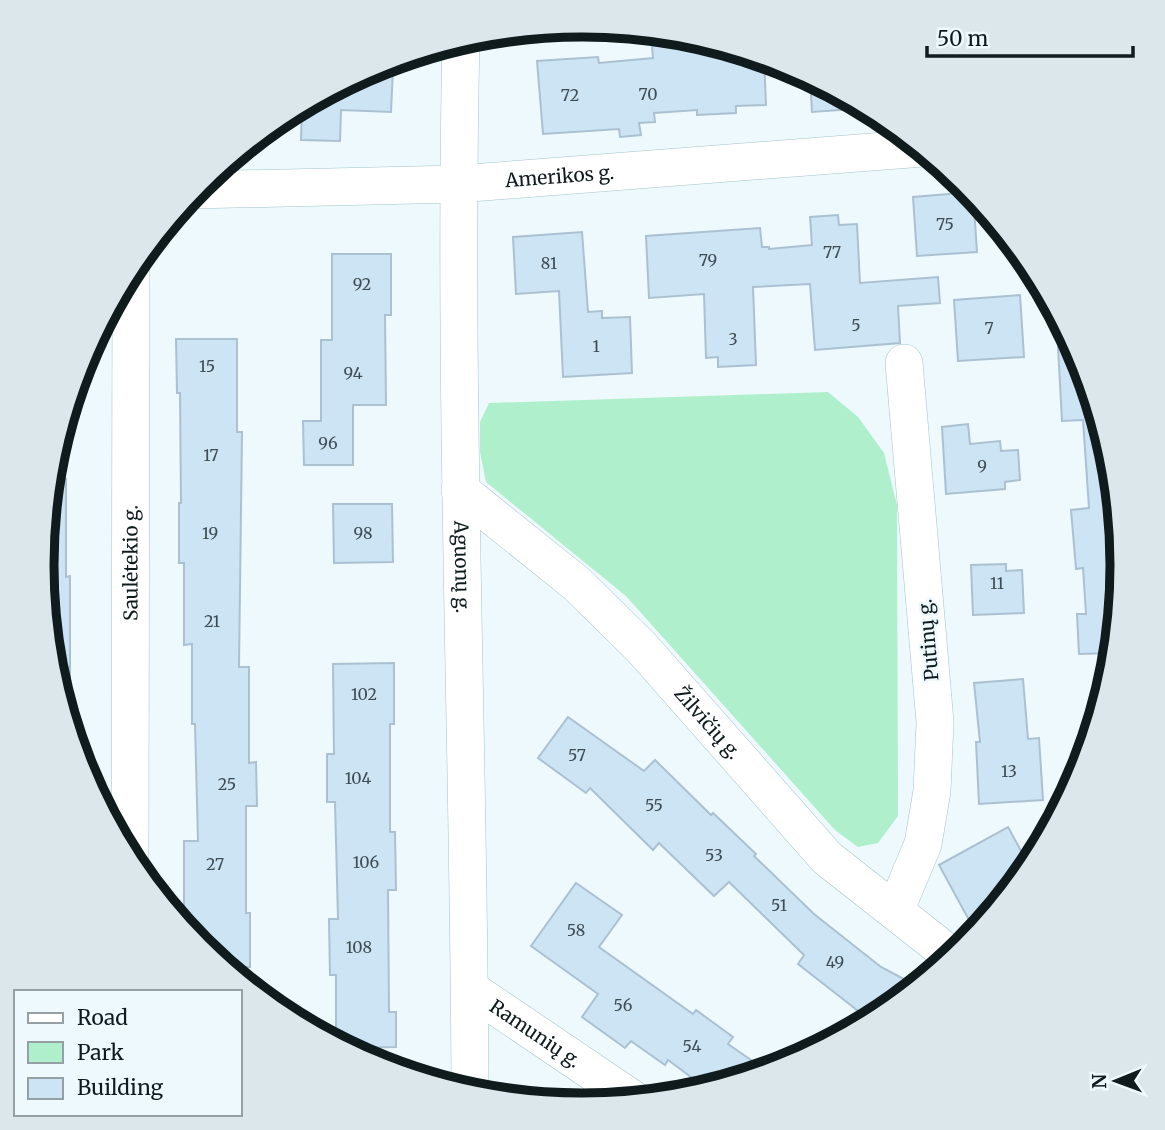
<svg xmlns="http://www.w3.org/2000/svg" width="1165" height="1130" font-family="Merriweather,serif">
<rect width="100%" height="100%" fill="#edf9fc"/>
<polygon fill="#afefcb" points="828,392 858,417 884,453 897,505 898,816 878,843 858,847 835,830 626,596 486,482 480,452 480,422 489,403"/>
<g fill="#cde4f5" stroke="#abc1d2" stroke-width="2">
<polygon points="707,41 764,58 766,105 736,106 736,113 697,115 697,110 654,113 655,122 639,123 641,135 620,137 619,129 543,134 537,61 598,57 599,63 653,58 652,46"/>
<polygon points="370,69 393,69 391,112 341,110 340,141 301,140 302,109 294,109"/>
<polygon points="810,77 826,85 869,108 812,112"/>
<polygon points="973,192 977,252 917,256 913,197"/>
<polygon points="838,215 839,225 857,224 860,283 938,277 940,303 898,306 900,343 815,350 810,284 753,287 756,365 718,367 718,357 706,358 704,294 649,298 646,236 760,228 762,247 769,247 769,249 812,245 810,217"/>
<polygon points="582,232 588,312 602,311 602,318 630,317 632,373 563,377 559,291 516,294 513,237"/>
<polygon points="332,254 391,254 391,315 385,315 386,405 353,405 353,465 304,465 303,421 321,421 321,340 332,340"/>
<polygon points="1020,295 1024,357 958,361 954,300"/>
<polygon points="1056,310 1082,359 1113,460 1123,565 1114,653 1079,654 1077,614 1086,614 1083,568 1076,569 1071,510 1089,508 1083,420 1062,421"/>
<polygon points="176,339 237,339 237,432 242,432 239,667 249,667 249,763 256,762 257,806 246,806 246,913 250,913 250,967 225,967 200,947 172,913 184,913 184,841 198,841 195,724 192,724 192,644 184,645 184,563 179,563 179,503 181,503 180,393 177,393"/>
<polygon points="968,424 970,444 1000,441 1001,451 1018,450 1020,480 1005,482 1005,489 946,494 942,427"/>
<polygon points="51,478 66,479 66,577 70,576 70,693 59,694 52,670 42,565"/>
<polygon points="333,504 392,504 393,562 334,563"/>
<polygon points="1006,564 1006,571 1022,570 1024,613 973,615 971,565"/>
<polygon points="394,663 394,724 390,724 390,832 395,832 396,890 388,890 389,1012 396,1012 396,1047 344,1048 336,1043 336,975 330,975 329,919 338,919 335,802 327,802 327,754 334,754 333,664"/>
<polygon points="1023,679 1028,739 1039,738 1043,800 979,804 976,742 980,742 974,683"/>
<polygon points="568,717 644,771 655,760 711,815 713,813 756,854 754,856 814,914 881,967 917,986 882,1015 871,1021 798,964 804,955 729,882 714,896 659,843 653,850 590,788 586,793 538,758"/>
<polygon points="1008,827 1026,860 1019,863 1025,874 976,933 939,865"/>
<polygon points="576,883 622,915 599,947 693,1014 696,1010 733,1037 728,1044 767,1071 707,1089 668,1060 665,1065 631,1041 625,1048 582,1017 598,994 531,946"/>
</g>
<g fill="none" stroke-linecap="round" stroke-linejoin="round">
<g stroke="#a5c3cb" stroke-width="38">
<g id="minor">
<path id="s1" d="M461,40C453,391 469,742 470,1093"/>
<path id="s2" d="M194,190L458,184L923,148"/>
<path id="s3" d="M460,490L577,584L642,648L827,858L953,957"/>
<path id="s4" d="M130,859L131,269"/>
<polyline points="895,911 923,844 932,791 935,722 904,363"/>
<path id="s5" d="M470,989L634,1100"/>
</g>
</g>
<use href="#minor" stroke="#fff" stroke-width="37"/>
</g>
<g text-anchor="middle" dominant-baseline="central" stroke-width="5" stroke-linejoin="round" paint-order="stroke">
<g font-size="16" fill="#3e4d53">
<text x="648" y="94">70</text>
<text x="570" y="95">72</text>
<text x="945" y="224">75</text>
<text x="832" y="252">77</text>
<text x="708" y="260">79</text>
<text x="549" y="263">81</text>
<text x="362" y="284">92</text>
<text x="856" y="325">5</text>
<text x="989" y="328">7</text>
<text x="733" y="339">3</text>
<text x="596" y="346">1</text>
<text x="207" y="366">15</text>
<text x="353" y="373">94</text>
<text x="328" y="443">96</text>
<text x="211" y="455">17</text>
<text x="982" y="466">9</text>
<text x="210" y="533">19</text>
<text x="363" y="533">98</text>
<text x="997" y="583">11</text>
<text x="212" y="621">21</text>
<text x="364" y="694">102</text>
<text x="577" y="755">57</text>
<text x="1009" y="771">13</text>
<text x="358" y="778">104</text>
<text x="227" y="784">25</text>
<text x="654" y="805">55</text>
<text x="714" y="855">53</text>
<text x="366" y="862">106</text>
<text x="215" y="864">27</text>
<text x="779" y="905">51</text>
<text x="576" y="930">58</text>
<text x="359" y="947">108</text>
<text x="835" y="962">49</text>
<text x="623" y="1005">56</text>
<text x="692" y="1046">54</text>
</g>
<g font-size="19" fill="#0f1b1d" stroke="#edf9fc">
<text stroke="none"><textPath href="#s2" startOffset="366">Amerikos g.</textPath></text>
<text stroke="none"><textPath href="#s4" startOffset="296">Saulėtekio g.</textPath></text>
<text stroke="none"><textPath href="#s1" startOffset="527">Aguonų g.</textPath></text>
<text transform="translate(928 640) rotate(-95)">Putinų g.</text>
<text stroke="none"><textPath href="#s3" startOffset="341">Žilvičių g.</textPath></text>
<text stroke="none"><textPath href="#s5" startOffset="79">Ramunių g.</textPath></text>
</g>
</g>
<path d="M0 0H1165V1130H0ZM54 565a528 528 0 1 1 1056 0a528 528 0 1 1-1056 0Z" fill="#dbe7ea" fill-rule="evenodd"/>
<path fill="none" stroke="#0f1b1d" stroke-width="9" d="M54 565a528 528 0 1 1 1056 0a528 528 0 1 1-1056 0Z"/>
<rect x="14" y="990" width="228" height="126" fill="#edf9fc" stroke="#94a0a3" stroke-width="2"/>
<rect x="28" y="1013" width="35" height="10" fill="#ffffff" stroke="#94a0a3" stroke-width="2"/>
<text x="77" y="1025" font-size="21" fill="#0f1b1d">Road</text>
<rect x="28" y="1042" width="35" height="21" fill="#afefcb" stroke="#94a0a3" stroke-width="2"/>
<text x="77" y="1060" font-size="21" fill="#0f1b1d">Park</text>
<rect x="28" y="1078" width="35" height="21" fill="#cde4f5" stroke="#94a0a3" stroke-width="2"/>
<text x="77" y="1095" font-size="21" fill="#0f1b1d">Building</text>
<g transform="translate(1116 1081) rotate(269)" stroke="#edf9fc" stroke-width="5" paint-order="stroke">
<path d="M0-5L12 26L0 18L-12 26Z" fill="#0f1b1d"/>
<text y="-10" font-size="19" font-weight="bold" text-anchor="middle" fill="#0f1b1d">N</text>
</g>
<path d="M927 46v10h206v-10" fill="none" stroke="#0f1b1d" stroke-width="3.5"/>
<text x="937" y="46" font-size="21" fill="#0f1b1d" stroke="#edf9fc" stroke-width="5" paint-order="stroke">50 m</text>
</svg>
